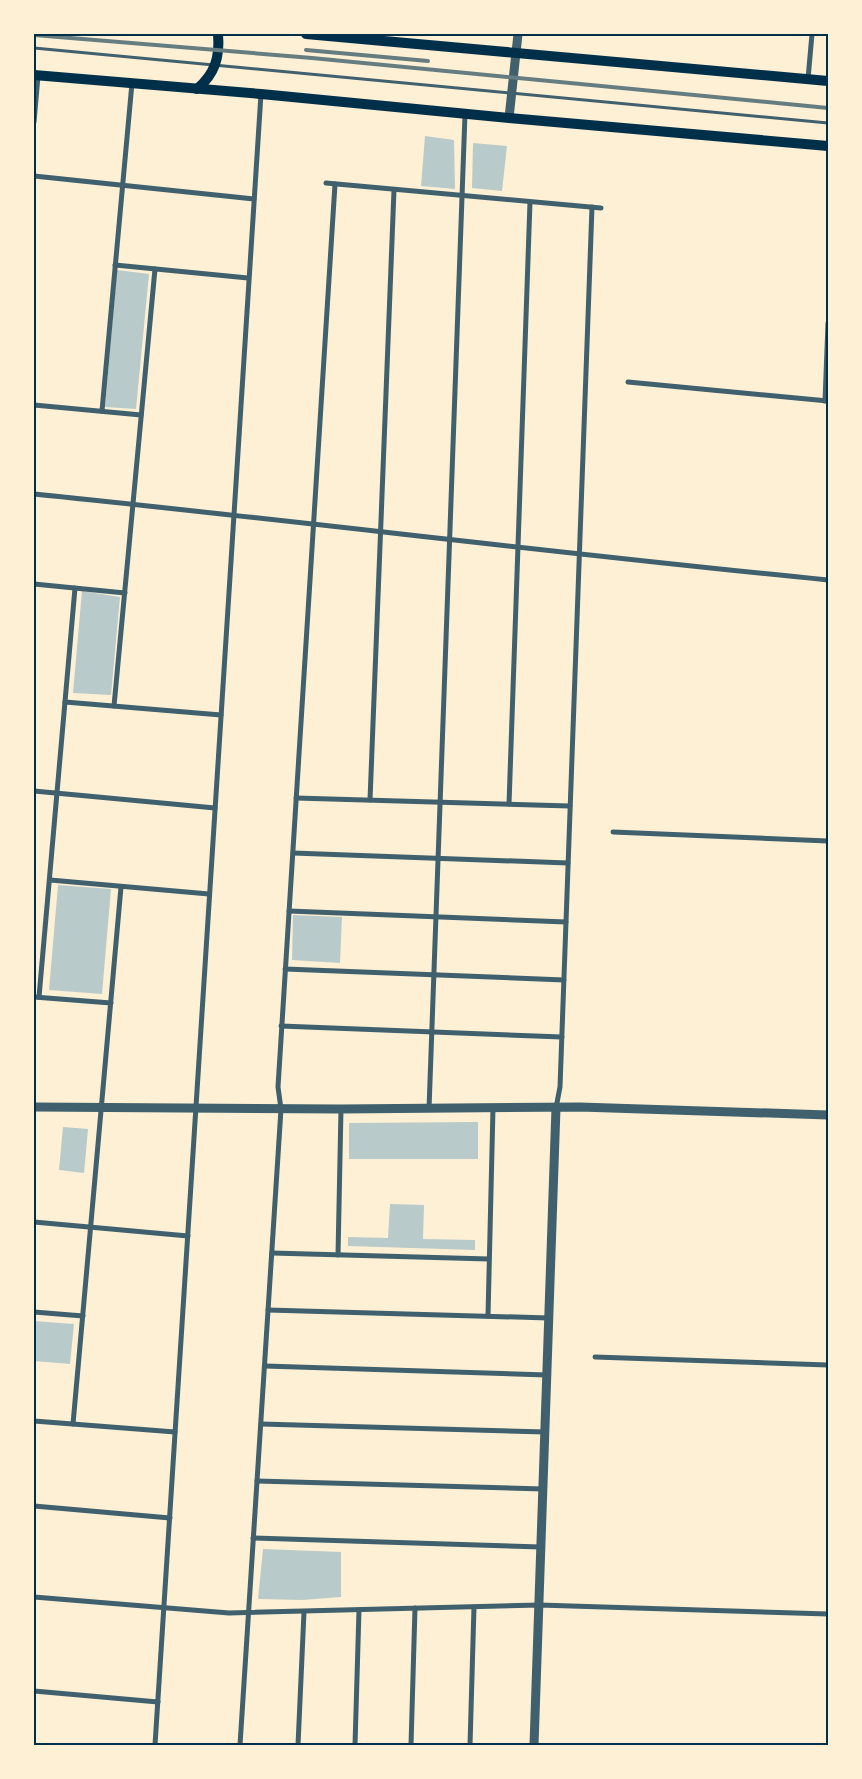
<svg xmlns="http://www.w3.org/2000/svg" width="862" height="1779" font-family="'PT Sans Narrow',sans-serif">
<rect width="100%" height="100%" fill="#fdf0d5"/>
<g fill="#b9caca">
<polygon points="425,136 454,140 455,189 421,186"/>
<polygon points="473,143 507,146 502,191 472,188"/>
<polygon points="117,270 149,274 136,409 105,407"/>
<polygon points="82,591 120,597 111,695 73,693"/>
<polygon points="58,885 111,889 102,994 49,990"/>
<polygon points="293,915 342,917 340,963 292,960"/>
<polygon points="478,1122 478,1159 349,1159 349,1123"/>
<polygon points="63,1127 88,1129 84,1173 59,1170"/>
<polygon points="390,1204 424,1205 423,1239 475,1240 475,1250 348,1246 348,1237 388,1238"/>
<polygon points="34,1321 74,1324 70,1364 34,1361"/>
<polygon points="263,1549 341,1552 341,1597 302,1600 258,1599"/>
</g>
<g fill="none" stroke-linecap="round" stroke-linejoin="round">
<polyline stroke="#3f606c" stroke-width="3" points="34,48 828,123"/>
<g stroke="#3f606c" stroke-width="5">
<polyline points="808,79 812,34"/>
<polyline points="34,122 38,76"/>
<polyline points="34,176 254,199"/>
<polyline points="326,183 601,208"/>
<polyline points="115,265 248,278"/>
<polyline points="628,382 828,401"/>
<polyline points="825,401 828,323"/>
<polyline points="34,405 141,415"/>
<polyline points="102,411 132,83"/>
<path d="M34,494C299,521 563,554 828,580"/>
<polyline points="34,584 125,593"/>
<polyline points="65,702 221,715"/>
<polyline points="114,706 155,269"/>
<polyline points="34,791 215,808"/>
<polyline points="296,798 570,806"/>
<polyline points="370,800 394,190"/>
<polyline points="509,804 530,202"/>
<polyline points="613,832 828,841"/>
<polyline points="293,853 568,863"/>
<polyline points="50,880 209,894"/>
<polyline points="289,911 566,922"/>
<polyline points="285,969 564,980"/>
<polyline points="34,997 111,1003"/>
<polyline points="39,997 75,588"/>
<polyline points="281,1026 562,1037"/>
<polyline points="556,1108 560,1087 592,207"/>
<polyline points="429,1109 465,114"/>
<polyline points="34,1222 188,1236"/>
<polyline points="272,1253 489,1259"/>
<polyline points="338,1255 341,1109"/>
<polyline points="268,1310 549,1318"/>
<polyline points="34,1312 83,1316"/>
<polyline points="488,1316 493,1108"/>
<polyline points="595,1357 828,1365"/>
<polyline points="265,1366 547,1375"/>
<polyline points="34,1421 175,1432"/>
<polyline points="73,1424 121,887"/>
<polyline points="261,1424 545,1432"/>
<polyline points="257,1481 543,1489"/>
<polyline points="34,1506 170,1518"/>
<polyline points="253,1538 541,1547"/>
<polyline points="34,1597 229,1613 539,1605 828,1614"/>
<polyline points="34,1691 158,1702"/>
<polyline points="155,1745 261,94"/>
<polyline points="240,1745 281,1109 278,1087 335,184"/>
<polyline points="298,1745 304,1612"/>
<polyline points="355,1745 359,1610"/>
<polyline points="411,1745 415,1608"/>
<polyline points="470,1745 474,1607"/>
</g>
<g stroke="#3f606c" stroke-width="9">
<polyline points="509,118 518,34"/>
<polyline points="34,1107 341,1109 580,1107 828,1115"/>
<polyline points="534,1745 556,1108"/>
</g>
<g stroke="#003049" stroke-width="10">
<polyline points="306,34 828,81"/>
<polyline points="34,75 261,94 509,118 828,146"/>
<path d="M197,89C215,74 220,57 218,34"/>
</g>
<g stroke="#657d81" stroke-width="4">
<polyline points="34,35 312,58 828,108"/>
<polyline points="306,50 428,61"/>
</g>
</g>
<rect width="862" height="1779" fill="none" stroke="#fdf0d5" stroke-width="70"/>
<rect x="35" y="35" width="792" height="1709" fill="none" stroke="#003049" stroke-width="2"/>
</svg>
